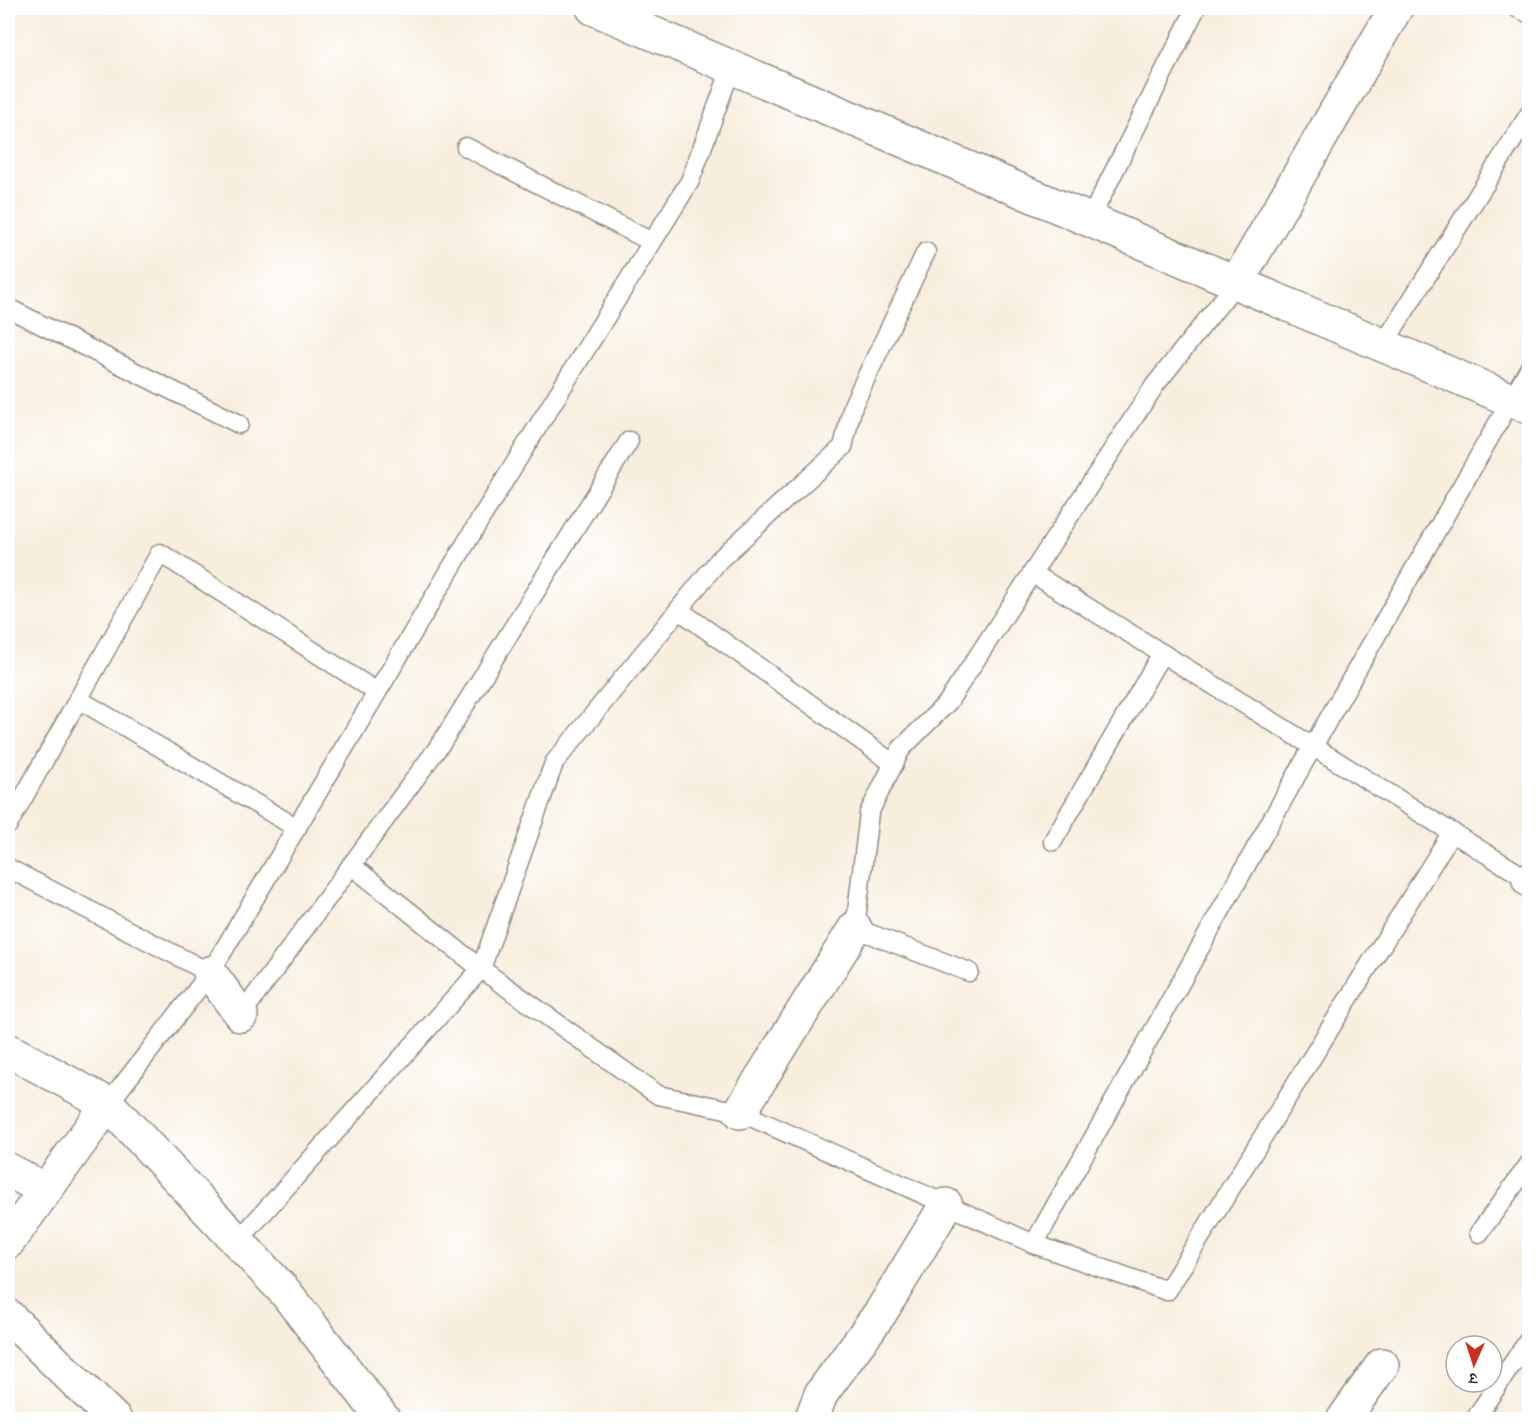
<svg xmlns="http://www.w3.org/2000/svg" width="1537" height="1427" font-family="'Gentium Book Plus','Noto Serif Devanagari',serif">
<rect width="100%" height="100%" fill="#fff"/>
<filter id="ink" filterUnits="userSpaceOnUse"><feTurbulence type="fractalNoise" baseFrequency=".0167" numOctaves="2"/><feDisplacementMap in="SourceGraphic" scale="12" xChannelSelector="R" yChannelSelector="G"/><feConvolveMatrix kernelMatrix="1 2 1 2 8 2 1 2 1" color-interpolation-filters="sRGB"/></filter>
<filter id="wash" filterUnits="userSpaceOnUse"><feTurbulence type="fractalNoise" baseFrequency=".008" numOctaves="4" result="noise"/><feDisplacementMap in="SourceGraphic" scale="24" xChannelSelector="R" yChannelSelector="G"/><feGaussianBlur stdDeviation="1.35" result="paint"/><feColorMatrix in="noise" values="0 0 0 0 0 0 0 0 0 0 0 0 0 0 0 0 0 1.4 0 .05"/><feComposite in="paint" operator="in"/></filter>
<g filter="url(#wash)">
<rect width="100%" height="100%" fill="#f8eede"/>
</g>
<g filter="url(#ink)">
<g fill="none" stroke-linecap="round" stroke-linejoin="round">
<g stroke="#928c84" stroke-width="21">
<g id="service">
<polyline points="1517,8 1530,14"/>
<polyline points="466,147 652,242"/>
<polyline points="1090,219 1196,8"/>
<polyline points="926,252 853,405 843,447 719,560 554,763 481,969 658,1095 740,1112 1034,1244 1167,1291 1452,832"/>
<polyline points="8,308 239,424"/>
<polyline points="1383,345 1530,113"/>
<polyline points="1032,573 1529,880"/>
<polyline points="679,610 894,764"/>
<polyline points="78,699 297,828"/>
<polyline points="8,825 160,553 377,692"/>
<polyline points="1053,841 1162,653"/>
<polyline points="8,868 210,973"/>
<polyline points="969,972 855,928 869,813 901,749 948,702 1155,385 1237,282"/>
<polyline points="241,1015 442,742 629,441"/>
<polyline points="108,1104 210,973 478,523 690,181 732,66"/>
<polyline points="1479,1233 1530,1163"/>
<polyline points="238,1241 481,969 351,865"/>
<polyline points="1034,1244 1313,746 1530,367"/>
<polyline points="1474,1420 1530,1338"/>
</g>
</g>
<g stroke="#928c84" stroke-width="36">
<g id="minor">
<polyline points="593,8 1530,408"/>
<polyline points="1237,282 1396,8"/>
<polyline points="1529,880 1530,880"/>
<polyline points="210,973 241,1015"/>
<polyline points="8,1050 108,1104 286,1293 384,1420"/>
<polyline points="740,1112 855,928"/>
<polyline points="8,1170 45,1190"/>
<polyline points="8,1242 108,1104"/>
<polyline points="8,1316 115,1420"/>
<polyline points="811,1420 821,1394 881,1312 946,1205"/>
<polyline points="1343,1420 1382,1365"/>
</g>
</g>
<use href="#service" stroke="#fff" stroke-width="18"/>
<use href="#minor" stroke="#fff" stroke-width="33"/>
</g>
</g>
<rect width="1537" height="1427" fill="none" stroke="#fff" stroke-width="30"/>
<g transform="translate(1474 1364) rotate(183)"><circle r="28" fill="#ffffff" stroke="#aaaaaa" stroke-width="1.5"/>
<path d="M0-4.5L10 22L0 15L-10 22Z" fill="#c8321e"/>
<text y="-9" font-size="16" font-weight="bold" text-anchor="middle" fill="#2b2b2b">उ</text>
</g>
</svg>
